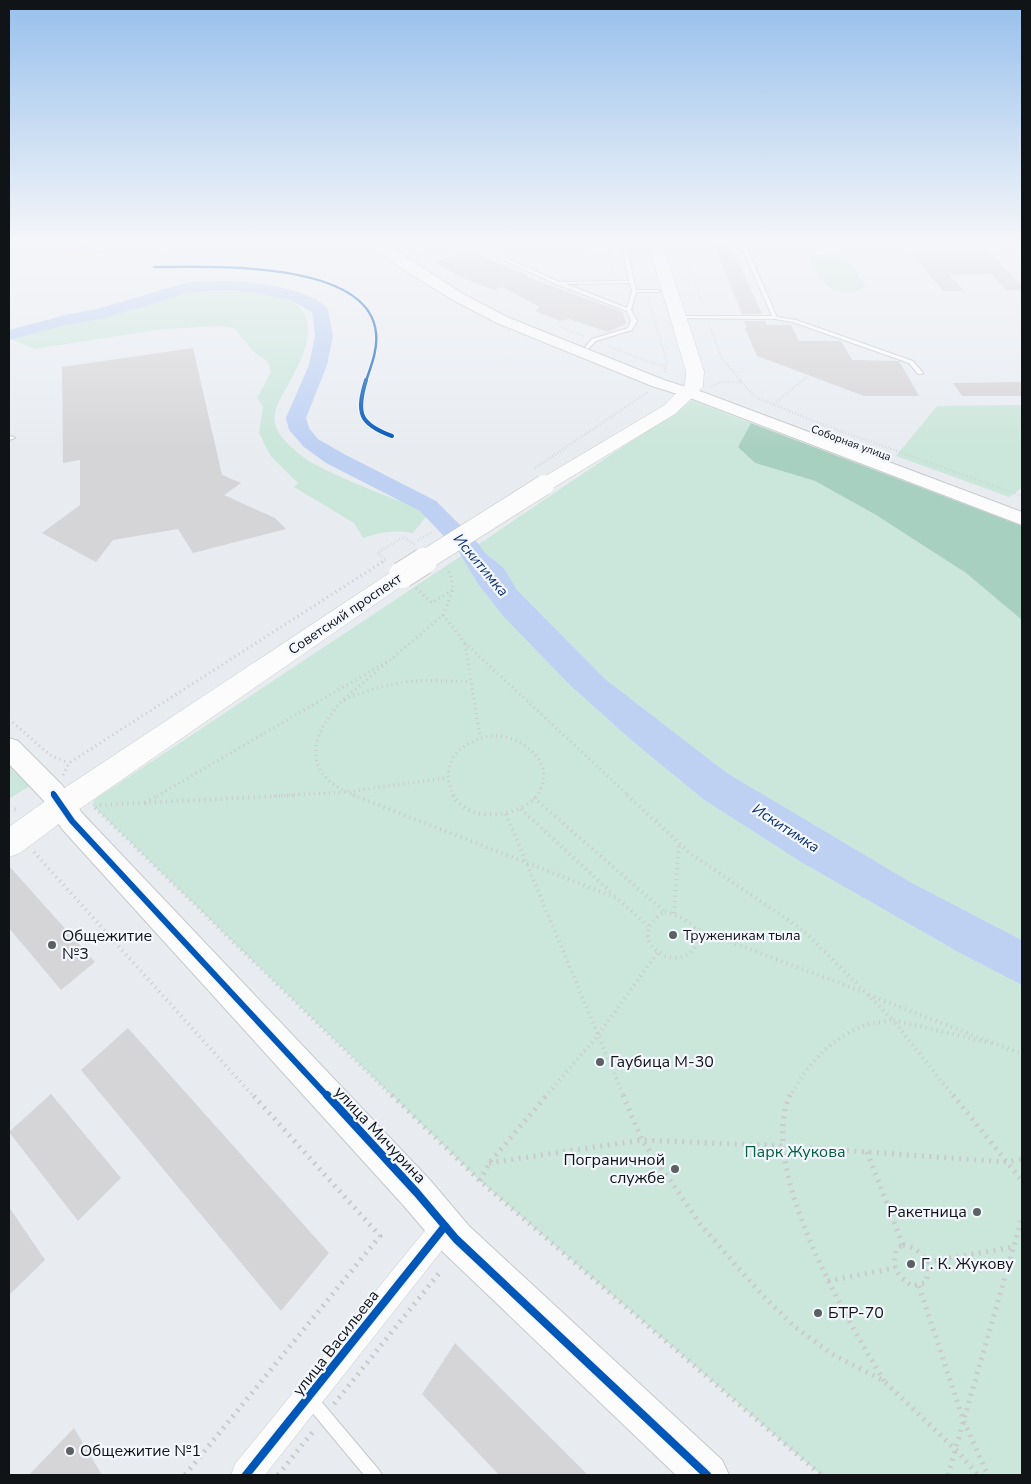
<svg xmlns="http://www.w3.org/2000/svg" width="1031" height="1484" font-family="'Nunito Sans',sans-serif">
<rect width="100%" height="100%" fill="#e8ecf1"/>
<polygon fill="#efe2e3" points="9,240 139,240 136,244 82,258 69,258 49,250 9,250"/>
<g fill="#cbe6db">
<path d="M825,254L847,257L866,287C860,291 853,291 846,291C822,290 820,277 809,258L812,256Z"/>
<path d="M200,287C224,287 282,290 299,307C319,325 301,363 290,381C283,396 270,410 276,427C281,440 301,457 314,464C350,483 391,497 429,513L413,533C394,530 381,532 363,538L354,523L294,487L298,483L270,455L259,433L263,407L257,398L271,372L268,362L254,352L234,328L221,326L163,329L34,349L9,338L99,317L158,299L179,289Z"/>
<polygon points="692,400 751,423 738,447 755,463 815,481 876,515 966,573 1022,620 1022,940 912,883 727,773 605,679 517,590 504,568 476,546"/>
<polygon points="1022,405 1022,488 1009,497 896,456 937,406"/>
<polygon points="461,556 478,584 503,616 571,686 630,739 703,799 801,862 960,953 1022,985 1022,1475 821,1475 480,1181 92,805 94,800"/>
<polygon points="9,762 31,785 9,799"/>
</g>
<polygon fill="#a8d0c0" points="751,423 1022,526 1022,620 966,573 876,515 815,481 755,463 738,447"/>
<polygon fill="#bed1f3" points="476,546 504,568 517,590 605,679 727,773 912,883 1022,940 1022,985 960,953 801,862 703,799 630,739 571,686 503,616 478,584 461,556"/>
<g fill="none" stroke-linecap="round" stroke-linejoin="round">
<path fill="#bed1f3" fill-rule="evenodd" d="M230,281C254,282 314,289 328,310L333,336L327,365L306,418L309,428L318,439L342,453L436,501L476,541L503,576L507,582L503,588L494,590L485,588L458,551L420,511L326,463L304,447L289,430L286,418L309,365L315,336L312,312L290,300L257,293L230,290L190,292L105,318L66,325L9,340V330L65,315L97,309L189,282Z"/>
</g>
<g fill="#d5d4d7">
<polygon points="712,240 728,240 762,314 742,314"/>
<polygon points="961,251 988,251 1022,286 1022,290 1006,290 991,274 950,275 964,291 943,291 910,252"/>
<polygon points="461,252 473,253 529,276 527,277 623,312 626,324 608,332 569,319 560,321 535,311 540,307 502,287 494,290 462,278 435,262"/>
<polygon points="744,321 765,321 767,325 791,325 799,341 841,341 852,360 899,361 919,396 864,396 757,356 745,328 747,328"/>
<polygon points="193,348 222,475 241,483 224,495 275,518 286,529 193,553 178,529 113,540 96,562 42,533 80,505 80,460 63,463 62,367"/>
<polygon points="1022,382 1022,396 962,396 953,383"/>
<polygon points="9,866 95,962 61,990 9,928"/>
<polygon points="128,1028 329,1253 281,1311 81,1070"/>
<polygon points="51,1094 121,1178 78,1221 9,1132"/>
<polygon points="9,1207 45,1260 9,1295"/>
<polygon points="455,1343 588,1475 499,1475 422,1394"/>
<polygon points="74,1428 102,1475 29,1475"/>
</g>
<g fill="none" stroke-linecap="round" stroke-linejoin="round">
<g stroke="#c5c8cb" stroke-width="2">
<g id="lane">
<polygon points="9,240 32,240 9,242"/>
<polygon points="64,240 69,240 77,245 92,240 100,240 76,248"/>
<polygon points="444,240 449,240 454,245 450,246"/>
<path d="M621,240H625L636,290H658L660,291L658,292H636L631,310L637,321L632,330L596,341L588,349L585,347L592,339L628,328L631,321L627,311L556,284L471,245L475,244L559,282L629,281ZM630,283L632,291L627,308L566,284Z"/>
<polygon points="739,240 743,240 777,317 796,320 913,361 923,373 922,374 918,374 909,363 793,322 775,319 676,318 676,316 772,316"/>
<polygon points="9,436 14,437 15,438 9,440"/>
<polygon points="310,1392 315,1394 379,1470 382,1475 364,1475 305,1404 303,1399 305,1394"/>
</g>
</g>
<g stroke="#c5c8cb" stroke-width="1">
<polygon id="street" points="445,1213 454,1217 458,1226 454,1235 265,1475 231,1475 235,1464 436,1217"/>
</g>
<g stroke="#c5c8cb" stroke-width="2">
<g id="secondary">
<polygon points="365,240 380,240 463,294 507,317 664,380 705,393 1022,512 1022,525 693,399 652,386 497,323 453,300 395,264"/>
<polygon points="9,738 18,741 62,785 82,813 430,1180 469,1226 722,1460 729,1475 676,1475 443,1252 404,1206 62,829 44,801 9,764"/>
</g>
</g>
<g stroke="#c5c8cb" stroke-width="1">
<g id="primary">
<polygon points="647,240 661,240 704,371 703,387 675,414 551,489 544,491 537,489 534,485 537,481 663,406 685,385 686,371"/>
<polygon points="402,568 410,570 413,575 410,580 71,815 20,853 9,857 9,827 51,797 394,570"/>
</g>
</g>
<g stroke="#cacacc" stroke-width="2" stroke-dasharray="0.5 2" stroke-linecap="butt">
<polyline points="400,240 428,259"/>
<polyline points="607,240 614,274"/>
<polyline points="679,240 704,308"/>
<polyline points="584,253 610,253"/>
<polyline points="154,267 172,240"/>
<polyline points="648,299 667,362 664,372"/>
<polyline points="710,326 722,359 741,381"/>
<polyline points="562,328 584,336"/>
<polyline points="608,346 652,363 667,366"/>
<polyline points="802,381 807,377"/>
</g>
<g stroke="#cacacc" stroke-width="2.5" stroke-dasharray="0.5 2.5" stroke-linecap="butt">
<polyline points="740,380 755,397 816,422 1022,496"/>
<polyline points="711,387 721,382 742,382"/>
<polyline points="774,404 803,380"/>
<polyline points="535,468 648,392"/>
<polyline points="382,562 386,560 377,553 404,537 415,545"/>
</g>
<g stroke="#cacacc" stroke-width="3" stroke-dasharray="1 4" stroke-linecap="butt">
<polyline points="416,588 432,603 452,590"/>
<polyline points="443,615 465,643 629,796"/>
<polyline points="465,644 480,737"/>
<path d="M344,700C394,679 417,679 471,682"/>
<polyline points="9,719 50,755 69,763"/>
<polyline points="63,775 69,763 384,561"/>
<polyline points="157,796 388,661"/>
<polyline points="274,796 346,792 445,778"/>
<path d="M356,796C301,775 308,738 342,701L443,615L453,589L451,576L446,568"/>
<path d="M454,796C438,765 458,742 490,736C510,733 539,749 543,770C545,780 541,788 538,796"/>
</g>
<g stroke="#cacacc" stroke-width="4" stroke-dasharray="1 4.5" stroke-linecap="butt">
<polyline points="353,795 617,898 648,926"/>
<path d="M453,795C469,825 520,817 538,795"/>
<path d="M627,795L691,854L803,930L893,1020C884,1022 874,1022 866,1025C833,1036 805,1066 790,1097"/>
<polyline points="534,798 665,912"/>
<polyline points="145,803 159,795"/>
<polyline points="100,805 298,795"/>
<polyline points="95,808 393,1097"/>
<polyline points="9,809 20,810"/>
<polyline points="521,809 614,895"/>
<polyline points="506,814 624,1097"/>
<polyline points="34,852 254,1097"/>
<path d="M665,912C682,915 710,931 693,950C671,974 622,936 665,912Z"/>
<polyline points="674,913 679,842"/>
<polyline points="694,928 863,992"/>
<polyline points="869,995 1022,1054"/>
<polyline points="545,1097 598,1035 658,952"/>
<polyline points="954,1097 893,1020 991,1043"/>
</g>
<g stroke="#cacacc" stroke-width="5" stroke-dasharray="2 5.5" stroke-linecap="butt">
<polyline points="392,1095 480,1181 821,1475"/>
<polyline points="623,1095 642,1140 701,1225 762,1295 795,1327 832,1354 884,1381 956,1450 978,1475"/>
<path d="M790,1095C756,1167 847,1319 884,1381"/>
<polyline points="953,1095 1022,1181"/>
<polyline points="867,1152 903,1245"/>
<polyline points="489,1163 642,1140 782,1146 1007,1162 1022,1159"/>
<polyline points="480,1181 489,1163 547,1095"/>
<path d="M903,1245C923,1249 933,1264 925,1283L912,1286C896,1274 891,1268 897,1248Z"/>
<polyline points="927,1262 1014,1247"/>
<polyline points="828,1281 895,1268"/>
<polyline points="919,1286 964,1422 988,1475"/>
<polyline points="334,1404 440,1272"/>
<polyline points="185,1475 380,1236 253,1095"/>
<polyline points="278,1475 315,1429"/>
<polyline points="948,1475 1022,1218"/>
</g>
<use href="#lane" fill="#fcfcfd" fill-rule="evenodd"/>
<use href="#street" fill="#fcfcfd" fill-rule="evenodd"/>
<use href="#secondary" fill="#fcfcfd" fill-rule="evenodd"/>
<use href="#primary" fill="#fcfcfd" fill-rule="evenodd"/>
<g stroke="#c5c8cb" stroke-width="21" stroke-linecap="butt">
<polyline id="primary-bridge-far1" points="422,562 544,485"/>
</g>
<g stroke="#c5c8cb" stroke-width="28" stroke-linecap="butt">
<polyline id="primary-bridge" points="402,575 424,561"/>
</g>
<polyline stroke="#cacacc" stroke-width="2.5" stroke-dasharray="0.5 2.5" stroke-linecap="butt" points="418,540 432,532"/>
<use href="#primary-bridge-far1" stroke="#fcfcfd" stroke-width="20"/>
<use href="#primary-bridge" stroke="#fcfcfd" stroke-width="26"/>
<g stroke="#f4f8fe" stroke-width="4.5">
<path id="cycleway-far4" d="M154,267C207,267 369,259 376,333C378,349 371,366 366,381"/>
</g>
<g stroke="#f4f8fe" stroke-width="6">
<path id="cycleway-far3" d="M366,380C356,413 359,424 392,436"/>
</g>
<g stroke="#f4f8fe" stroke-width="8">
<polyline id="cycleway-far2" points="53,793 55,796"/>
</g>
<g stroke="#f4f8fe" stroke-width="9">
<polyline id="cycleway-far1" points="54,795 72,821 328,1097"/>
</g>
<g stroke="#f4f8fe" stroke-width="11">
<g id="cycleway">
<polyline points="327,1095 417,1193 456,1239 707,1475"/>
<polyline points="246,1475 445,1226"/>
</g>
</g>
<use href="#cycleway-far4" stroke="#0057b8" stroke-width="2.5"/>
<use href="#cycleway-far3" stroke="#0057b8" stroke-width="4"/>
<use href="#cycleway-far2" stroke="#0057b8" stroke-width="4.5"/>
<use href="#cycleway-far1" stroke="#0057b8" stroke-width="6"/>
<use href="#cycleway" stroke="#0057b8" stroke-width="8"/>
</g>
<linearGradient id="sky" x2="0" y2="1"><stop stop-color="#97c0ec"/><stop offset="0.54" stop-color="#f5f6f9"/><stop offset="1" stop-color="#f5f6f9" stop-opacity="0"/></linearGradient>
<rect width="1031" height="448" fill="url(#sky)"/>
<g fill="#5c6063" stroke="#f4f8fe" stroke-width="2">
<circle cx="673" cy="935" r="5"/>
<circle cx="52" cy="945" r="5"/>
<circle cx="600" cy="1062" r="5"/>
<circle cx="675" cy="1169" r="5"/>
<circle cx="977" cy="1212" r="5"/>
<circle cx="911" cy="1264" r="5"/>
<circle cx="818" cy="1313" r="5"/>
<circle cx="70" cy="1451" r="5"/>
</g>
<g text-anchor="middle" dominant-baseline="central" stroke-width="4.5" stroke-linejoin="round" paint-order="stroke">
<g font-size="11" fill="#111417" stroke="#f4f8fe">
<text transform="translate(851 443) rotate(20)">Соборная улица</text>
</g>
<g font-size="14" fill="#111417" stroke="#f4f8fe">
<text transform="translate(345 614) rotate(-34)">Советский проспект</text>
</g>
<g font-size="14" fill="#111417" stroke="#f4f8fe" text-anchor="start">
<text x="683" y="935">Труженикам тыла</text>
</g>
<g font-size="15" font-style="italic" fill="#0f3171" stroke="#f4f8fe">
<text transform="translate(481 565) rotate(50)">Искитимка</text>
<text transform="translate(786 828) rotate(33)">Искитимка</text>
</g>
<g font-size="16" fill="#111417" stroke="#f4f8fe" text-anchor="start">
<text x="62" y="936">Общежитие<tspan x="62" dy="18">№3</tspan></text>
<text x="610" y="1062">Гаубица М-30</text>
<text x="665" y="1160" text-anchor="end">Пограничной<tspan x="665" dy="18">службе</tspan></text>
<text x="967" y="1212" text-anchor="end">Ракетница</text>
<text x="921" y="1264">Г. К. Жукову</text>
<text x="828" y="1313">БТР-70</text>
<text x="80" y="1451">Общежитие №1</text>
</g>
<g font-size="16" fill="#111417" stroke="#f4f8fe">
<text transform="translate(380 1135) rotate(47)">улица Мичурина</text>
<text transform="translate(336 1343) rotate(-52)">улица Васильева</text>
</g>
<g font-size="16" fill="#046140" stroke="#f4f8fe">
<text x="795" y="1152">Парк Жукова</text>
</g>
</g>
<rect width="1031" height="1484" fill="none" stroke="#111417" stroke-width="20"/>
</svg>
